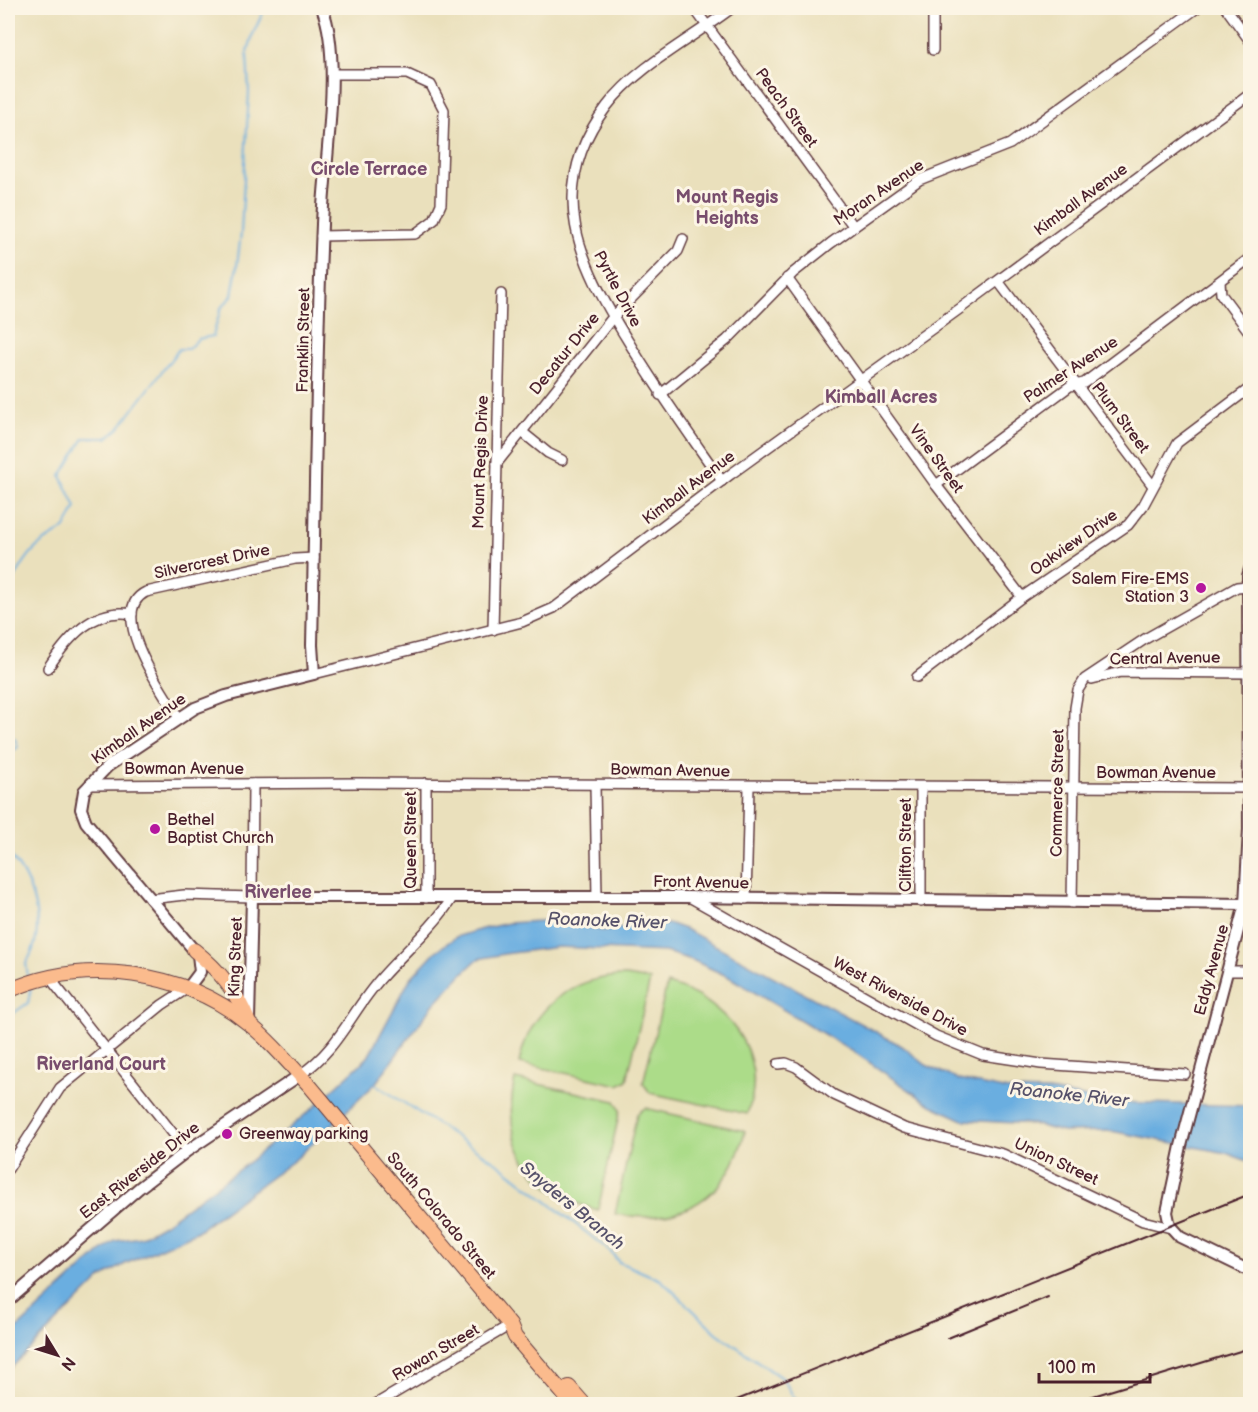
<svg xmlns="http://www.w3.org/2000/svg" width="1258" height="1412" font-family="'Balsamiq Sans',sans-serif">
<rect width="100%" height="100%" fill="#fcf5e5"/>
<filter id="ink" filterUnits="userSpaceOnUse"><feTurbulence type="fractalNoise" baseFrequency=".0167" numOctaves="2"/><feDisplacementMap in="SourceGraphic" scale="12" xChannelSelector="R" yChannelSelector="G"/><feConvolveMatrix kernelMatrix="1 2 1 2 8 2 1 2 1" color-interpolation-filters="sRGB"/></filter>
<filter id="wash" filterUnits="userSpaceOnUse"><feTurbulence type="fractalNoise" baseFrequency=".008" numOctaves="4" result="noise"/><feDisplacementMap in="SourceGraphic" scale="24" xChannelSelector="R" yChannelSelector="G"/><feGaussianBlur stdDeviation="1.35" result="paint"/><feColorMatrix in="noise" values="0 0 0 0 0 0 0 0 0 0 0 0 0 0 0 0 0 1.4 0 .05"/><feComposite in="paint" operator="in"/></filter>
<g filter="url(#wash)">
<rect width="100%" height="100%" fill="#eae0bc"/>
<g fill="#acdc89" stroke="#7b7e5a" stroke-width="1.5">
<path d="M626,976L650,980L627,1080L619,1085L519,1063C530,1009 571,976 626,976Z"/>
<path d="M667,984C724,998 771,1054 747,1114L650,1093L643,1083Z"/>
<path d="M515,1079L615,1101L620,1110L598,1210C533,1194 500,1145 515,1079Z"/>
<path d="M645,1108L745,1131C729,1198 681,1226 615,1214L637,1114Z"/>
</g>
<polygon fill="#6baee0" stroke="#5a6686" stroke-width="1.5" points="554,920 605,931 636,925 671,924 685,929 902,1046 926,1065 959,1080 1008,1090 1049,1091 1113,1102 1250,1106 1250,1162 1226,1153 1111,1131 1063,1132 1032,1124 963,1120 931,1105 857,1054 729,977 692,960 665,952 558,947 504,954 478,959 462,974 433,1005 375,1084 296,1159 196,1232 125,1264 101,1278 8,1371 8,1337 99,1253 115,1241 141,1237 164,1224 249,1162 314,1107 368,1057 410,979 435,952 456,937 482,929 508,923"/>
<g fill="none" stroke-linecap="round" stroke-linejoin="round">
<g stroke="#6baee0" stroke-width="2">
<path d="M8,593C15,577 27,553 42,543C66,526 62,536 76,507L61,476L84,438H107L119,428L179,349H188L198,339L213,336L221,308L232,296L237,266L241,233L249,92L247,55L253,34L265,8"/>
<polyline points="8,735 15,739 18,747 8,755"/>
<path d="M8,853C34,882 48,930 26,963L28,978"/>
<polyline points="8,1017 28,1003 31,987"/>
<polyline points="375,1084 500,1165 610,1251 619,1262 661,1280 717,1333 783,1379 795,1399 811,1404"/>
</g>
</g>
</g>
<g filter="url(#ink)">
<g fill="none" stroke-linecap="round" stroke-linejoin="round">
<g stroke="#623c41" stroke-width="12">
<g id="minor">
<polyline points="694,8 854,227"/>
<polyline points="1226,8 1250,41"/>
<polyline points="933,50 933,8"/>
<polyline points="321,236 415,234 434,220 441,204 444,110 431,85 407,74 332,74"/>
<polyline points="787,278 936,485 1022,597"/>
<polyline points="998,281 1153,486"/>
<polyline points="1220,282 1221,294 1250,333"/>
<polyline points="660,395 727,340 793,273 831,243 919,180 1010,144 1197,8"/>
<polyline points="522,432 548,453 562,460"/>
<polyline points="497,463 613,317 678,251 683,239"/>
<path d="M722,481C690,435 657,390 628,341C580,263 543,190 607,106C637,66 693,38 732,8"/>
<polyline points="936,485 1070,386 1084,383 1250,258"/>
<polyline points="493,630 501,294"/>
<path d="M48,668C67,639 93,607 132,614"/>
<polyline points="314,674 522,622 554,608 731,474 965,305 1250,94"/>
<polyline points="917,677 1022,597 1128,525 1143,506 1177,443 1250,388"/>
<polyline points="1092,679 1121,672 1250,673"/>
<path d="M179,718C164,694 105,612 146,592L295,559L314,558"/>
<polyline points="89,785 357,783 1250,788"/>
<polyline points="595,785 597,897"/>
<polyline points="426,898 426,783"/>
<polyline points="691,898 936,1036 983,1055 1041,1064 1185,1074"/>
<polyline points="150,899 184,895 252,897 253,784"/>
<polyline points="746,899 749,787"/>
<polyline points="921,902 921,788"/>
<polyline points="1072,903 1075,708 1078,690 1085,679 1145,639 1237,587 1248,586"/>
<polyline points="1228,971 1250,971"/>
<polyline points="49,977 187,1151"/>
<polyline points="778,1064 786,1063 796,1067 834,1095 904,1128 1003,1154 1143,1221 1171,1228"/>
<path d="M300,1075C340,1048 351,1011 382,977C406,950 433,928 452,898"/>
<polyline points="8,1169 60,1088 162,1005 188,988"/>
<polyline points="376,1404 510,1325"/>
</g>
</g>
<g stroke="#623c41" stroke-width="14">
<g id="tertiary">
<polyline points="1250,569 1248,576 1249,829 1245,904 1181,1146 1167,1212 1170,1226 1180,1237 1250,1271"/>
<path d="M188,988L200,972L198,955L86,822L81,809L84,791L108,766L195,708L226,696L314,674L312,645C315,505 316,364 322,224C324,165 343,59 322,8"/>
<polyline points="249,1020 252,897 681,897 1245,904"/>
<polyline points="8,1301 139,1188 187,1151 300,1075"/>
</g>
</g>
<g stroke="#623c41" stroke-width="16">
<g id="primary">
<path d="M194,950C220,971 237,992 249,1023"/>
<path d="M8,991C85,956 184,971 249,1024C272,1042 290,1065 310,1086L510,1325L515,1337L572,1404"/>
<polyline points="569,1387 584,1404"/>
</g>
</g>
<use href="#minor" stroke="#fff" stroke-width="9"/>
<use href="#tertiary" stroke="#fff" stroke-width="10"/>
<use href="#primary" stroke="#fbbb8d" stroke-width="14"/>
<g stroke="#4a1f2b" stroke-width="2">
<polyline points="948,1338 1048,1297"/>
<polyline points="727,1404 1250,1194"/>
<polyline points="1067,1404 1250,1348"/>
</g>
</g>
</g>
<g fill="#b5179e" stroke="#fcf5e5" stroke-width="2">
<circle cx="1201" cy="588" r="6"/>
<circle cx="155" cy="829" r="6"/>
<circle cx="227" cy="1134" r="6"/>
</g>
<g text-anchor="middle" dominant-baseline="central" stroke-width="6" stroke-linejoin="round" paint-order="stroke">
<g font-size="16" fill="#4a1f2b" stroke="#fcf5e5">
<text transform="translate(786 108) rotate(54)">Peach Street</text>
<text transform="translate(879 193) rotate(-34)">Moran Avenue</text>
<text transform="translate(1081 200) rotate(-36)">Kimball Avenue</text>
<text transform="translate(617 289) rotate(62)">Pyrtle Drive</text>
<text transform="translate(304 340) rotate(-89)">Franklin Street</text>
<text transform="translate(565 354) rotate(-51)">Decatur Drive</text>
<text transform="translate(1071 370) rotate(-33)">Palmer Avenue</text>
<text transform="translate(1120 418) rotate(53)">Plum Street</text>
<text transform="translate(936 459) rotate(54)">Vine Street</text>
<text transform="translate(481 462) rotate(-88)">Mount Regis Drive</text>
<text transform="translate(689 488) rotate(-37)">Kimball Avenue</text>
<text transform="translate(1074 543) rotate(-35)">Oakview Drive</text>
<text transform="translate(212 562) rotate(-12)">Silvercrest Drive</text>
<text transform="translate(1165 659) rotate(-1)">Central Avenue</text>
<text transform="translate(139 729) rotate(-35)">Kimball Avenue</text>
<text x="184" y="769">Bowman Avenue</text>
<text transform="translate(670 771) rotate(1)">Bowman Avenue</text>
<text x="1156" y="773">Bowman Avenue</text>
<text transform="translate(1058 793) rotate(-89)">Commerce Street</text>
<text transform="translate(411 840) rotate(-90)">Queen Street</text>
<text transform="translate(906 845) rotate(-90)">Clifton Street</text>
<text transform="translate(701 883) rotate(1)">Front Avenue</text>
<text transform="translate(236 957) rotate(-88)">King Street</text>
<text transform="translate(1212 970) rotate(-75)">Eddy Avenue</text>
<text transform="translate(900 997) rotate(28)">West Riverside Drive</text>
<text transform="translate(1056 1162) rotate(25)">Union Street</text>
<text transform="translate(140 1171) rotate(-38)">East Riverside Drive</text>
<text transform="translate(441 1216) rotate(50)">South Colorado Street</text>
<text transform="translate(436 1353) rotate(-30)">Rowan Street</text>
</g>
<g font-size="16" fill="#4a1f2b" stroke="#fcf5e5" text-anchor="start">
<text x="1189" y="579" text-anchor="end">Salem Fire-EMS<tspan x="1189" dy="18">Station 3</tspan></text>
<text x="167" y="820">Bethel<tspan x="167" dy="18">Baptist Church</tspan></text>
<text x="239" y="1134">Greenway parking</text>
</g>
<g font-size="18" font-weight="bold" fill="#784d6d" stroke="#fcf5e5">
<text x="369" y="169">Circle Terrace</text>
<text x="727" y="197">Mount Regis<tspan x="727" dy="21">Heights</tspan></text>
<text x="881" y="397">Kimball Acres</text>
<text x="278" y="892">Riverlee</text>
<text x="101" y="1064">Riverland Court</text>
</g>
<g font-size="18" font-style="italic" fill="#56516a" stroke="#fcf5e5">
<text transform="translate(607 921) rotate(2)">Roanoke River</text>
<text transform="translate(1069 1095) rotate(6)">Roanoke River</text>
<text transform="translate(572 1206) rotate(39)">Snyders Branch</text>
</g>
</g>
<rect width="1258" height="1412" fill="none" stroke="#fcf5e5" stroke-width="30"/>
<g transform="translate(57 1355) rotate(128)" stroke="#fcf5e5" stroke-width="4.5" paint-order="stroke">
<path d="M0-4.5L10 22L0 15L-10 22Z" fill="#4a1f2b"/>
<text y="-9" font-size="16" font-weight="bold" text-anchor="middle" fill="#4a1f2b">N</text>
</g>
<path d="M1039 1373v9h111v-9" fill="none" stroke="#4a1f2b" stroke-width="3"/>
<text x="1048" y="1373" font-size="18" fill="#4a1f2b" stroke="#fcf5e5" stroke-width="4.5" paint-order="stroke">100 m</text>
</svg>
